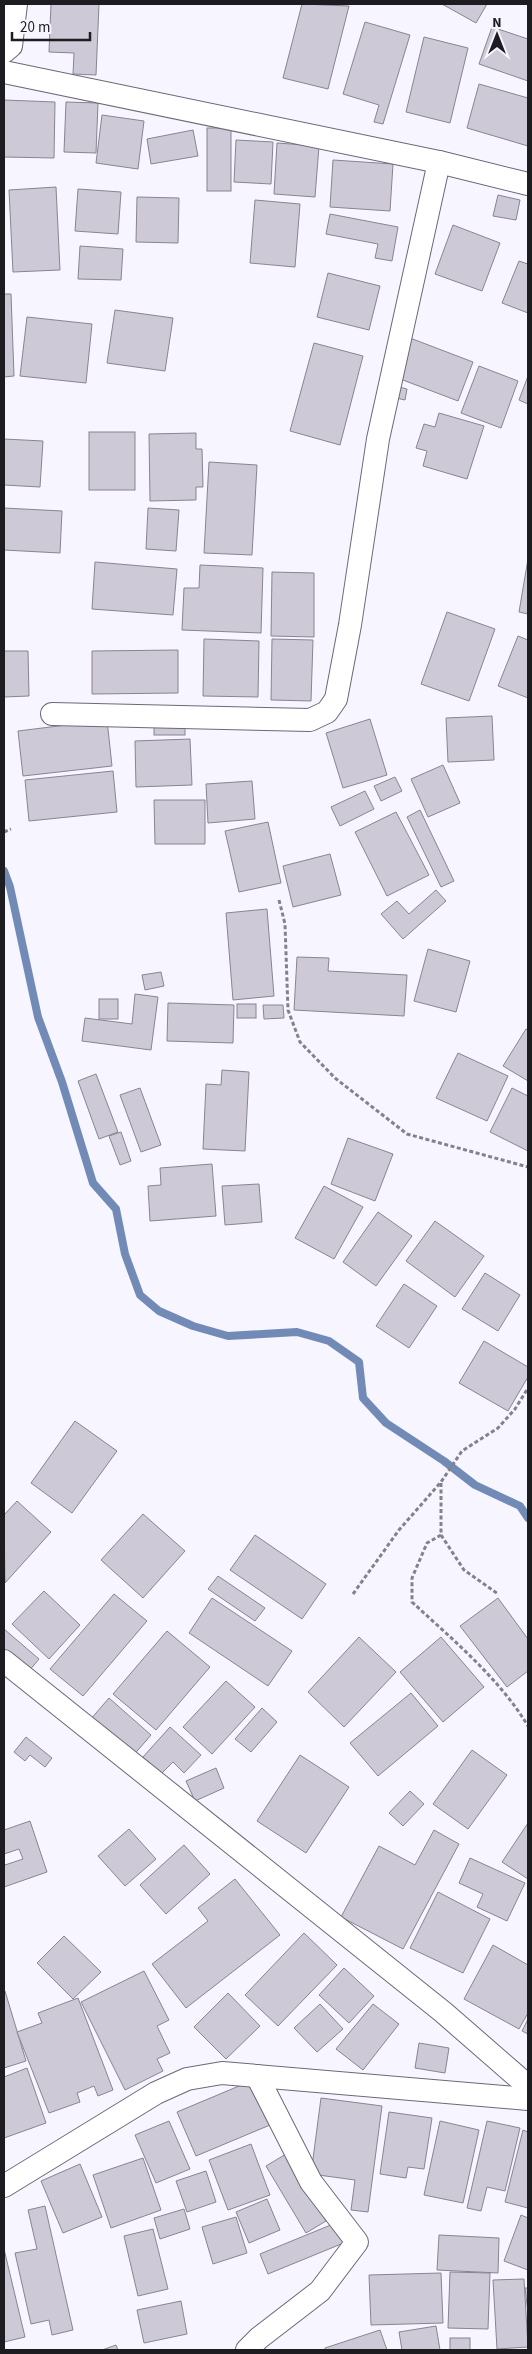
<svg xmlns="http://www.w3.org/2000/svg" width="532" height="2354" font-family="'Source Sans 3',sans-serif">
<rect width="100%" height="100%" fill="#f7f5ff"/>
<g fill="none" stroke-linecap="round" stroke-linejoin="round">
<polyline stroke="#728ab6" stroke-width="8" points="4,871 10,887 38,1017 62,1082 93,1183 116,1209 125,1254 140,1295 159,1311 193,1326 228,1336 297,1332 329,1341 359,1362 363,1398 386,1423 444,1461 475,1485 520,1506 528,1518"/>
</g>
<g fill="#cec9d6" stroke="#898490">
<polygon points="51,4 99,4 96,75 73,74 74,53 49,52"/>
<polygon points="302,4 349,6 328,89 283,78"/>
<polygon points="442,4 487,4 476,23"/>
<polygon points="365,22 410,35 383,124 374,122 379,105 343,94"/>
<polygon points="492,27 528,39 528,81 479,64"/>
<polygon points="424,37 468,48 450,123 406,112"/>
<polygon points="479,84 528,98 528,146 467,128"/>
<polygon points="4,100 55,102 54,158 4,157"/>
<polygon points="66,102 98,103 96,153 64,152"/>
<polygon points="102,115 144,121 138,169 96,163"/>
<rect x="207" y="128" width="24" height="63"/>
<polygon points="193,130 198,156 151,164 147,139"/>
<polygon points="236,140 273,142 271,184 234,182"/>
<polygon points="277,143 319,146 315,197 274,194"/>
<polygon points="333,160 393,164 390,211 330,207"/>
<polygon points="56,187 60,270 13,272 9,190"/>
<polygon points="78,189 121,192 118,234 75,231"/>
<polygon points="498,195 520,200 516,220 493,216"/>
<polygon points="137,197 179,198 178,243 136,242"/>
<polygon points="255,200 300,204 295,267 250,263"/>
<polygon points="330,214 398,227 392,261 375,258 378,244 326,234"/>
<polygon points="453,225 500,243 482,291 435,274"/>
<polygon points="80,246 123,249 121,280 78,279"/>
<polygon points="519,261 528,264 528,313 502,303"/>
<polygon points="328,273 380,286 369,330 317,317"/>
<polygon points="4,294 11,294 14,376 4,377"/>
<polygon points="115,310 173,318 165,371 107,363"/>
<polygon points="27,317 92,324 86,383 20,376"/>
<polygon points="410,338 473,362 458,401 395,377"/>
<polygon points="314,343 363,356 340,445 290,431"/>
<polygon points="479,366 518,381 501,428 461,413"/>
<polygon points="528,376 528,404 519,400"/>
<polygon points="395,386 407,389 405,400 392,397"/>
<polygon points="439,413 484,426 467,479 423,466 427,451 416,448 424,424 435,427"/>
<rect x="89" y="432" width="46" height="58"/>
<polygon points="196,433 196,449 202,449 203,487 196,487 196,500 150,501 149,434"/>
<polygon points="4,439 43,441 40,487 4,485"/>
<polygon points="209,462 257,465 252,555 204,553"/>
<polygon points="4,508 62,511 60,553 4,550"/>
<polygon points="148,508 179,510 176,551 146,549"/>
<polygon points="528,559 528,614 519,612"/>
<polygon points="95,562 177,569 173,615 92,609"/>
<polygon points="200,565 263,568 261,633 182,630 184,588 199,588"/>
<polygon points="272,572 314,573 314,637 271,636"/>
<polygon points="447,612 495,629 469,701 421,684"/>
<polygon points="518,636 528,640 528,698 498,686"/>
<polygon points="204,639 259,641 258,697 203,696"/>
<polygon points="272,639 313,640 311,701 271,700"/>
<polygon points="178,650 178,693 92,694 92,651"/>
<polygon points="4,651 28,651 29,696 4,697"/>
<polygon points="492,716 494,760 448,762 446,718"/>
<polygon points="370,719 387,775 343,788 326,733"/>
<polygon points="107,720 112,766 23,776 18,731"/>
<rect x="154" y="720" width="31" height="15"/>
<polygon points="190,739 192,785 136,787 135,741"/>
<polygon points="443,765 460,803 428,817 411,779"/>
<polygon points="113,771 117,812 29,821 25,780"/>
<polygon points="395,777 402,791 381,801 374,786"/>
<polygon points="252,781 255,819 208,823 206,784"/>
<polygon points="365,791 374,809 340,826 331,807"/>
<polygon points="154,800 205,800 205,844 155,844"/>
<polygon points="420,810 454,881 441,887 407,817"/>
<polygon points="396,812 429,875 387,896 355,832"/>
<polygon points="268,822 281,883 239,892 225,831"/>
<polygon points="330,854 341,895 293,907 283,866"/>
<polygon points="436,890 446,901 403,939 381,914 397,901 409,914"/>
<polygon points="267,909 274,996 233,1000 226,913"/>
<polygon points="428,949 470,961 456,1012 414,1001"/>
<polygon points="297,957 329,958 328,971 407,975 404,1016 294,1010"/>
<polygon points="161,972 164,986 145,990 142,975"/>
<polygon points="135,994 158,997 151,1050 82,1041 85,1018 132,1024"/>
<rect x="99" y="999" width="19" height="20"/>
<polygon points="168,1003 234,1005 233,1043 167,1041"/>
<rect x="237" y="1004" width="19" height="14"/>
<polygon points="263,1005 283,1005 284,1018 264,1019"/>
<polygon points="526,1029 528,1030 528,1081 503,1066"/>
<polygon points="458,1053 508,1076 487,1121 436,1098"/>
<polygon points="222,1070 249,1072 245,1151 203,1149 206,1084 221,1085"/>
<polygon points="96,1074 118,1132 99,1139 78,1081"/>
<polygon points="140,1088 161,1145 141,1152 120,1095"/>
<polygon points="512,1088 528,1096 528,1151 490,1132"/>
<polygon points="121,1132 131,1161 120,1165 109,1136"/>
<polygon points="348,1138 393,1154 375,1201 331,1184"/>
<polygon points="212,1164 216,1216 150,1221 148,1186 161,1185 160,1168"/>
<polygon points="259,1184 262,1222 225,1225 222,1186"/>
<polygon points="324,1186 363,1207 334,1259 295,1238"/>
<polygon points="378,1212 412,1236 376,1286 343,1262"/>
<polygon points="435,1221 484,1256 455,1297 406,1261"/>
<polygon points="485,1273 520,1295 498,1331 462,1309"/>
<polygon points="404,1284 437,1306 409,1348 376,1326"/>
<polygon points="484,1341 528,1367 528,1377 508,1411 459,1383"/>
<polygon points="75,1421 117,1451 72,1513 31,1483"/>
<polygon points="17,1501 51,1532 5,1583 4,1515"/>
<polygon points="143,1514 185,1551 143,1598 101,1560"/>
<polygon points="255,1535 326,1584 302,1619 230,1570"/>
<polygon points="218,1576 265,1608 255,1621 208,1589"/>
<polygon points="44,1591 80,1625 49,1659 12,1624"/>
<polygon points="114,1594 147,1621 83,1696 50,1669"/>
<polygon points="212,1598 292,1651 268,1686 189,1633"/>
<polygon points="498,1598 528,1639 528,1671 507,1687 460,1626"/>
<polygon points="4,1629 39,1659 29,1671 4,1649"/>
<polygon points="167,1631 210,1667 156,1730 113,1694"/>
<polygon points="359,1637 396,1672 344,1727 308,1692"/>
<polygon points="441,1637 484,1687 443,1722 400,1672"/>
<polygon points="226,1681 255,1707 212,1754 183,1727"/>
<polygon points="411,1693 438,1726 378,1776 350,1743"/>
<polygon points="109,1698 151,1735 132,1757 90,1720"/>
<polygon points="262,1708 277,1722 251,1752 235,1739"/>
<polygon points="170,1727 201,1755 184,1773 173,1762 161,1774 143,1757"/>
<polygon points="26,1737 52,1758 45,1767 30,1755 25,1761 14,1752"/>
<polygon points="472,1750 507,1775 468,1829 433,1804"/>
<polygon points="300,1755 349,1787 306,1853 257,1821"/>
<polygon points="216,1768 224,1788 195,1801 186,1781"/>
<polygon points="410,1791 424,1804 403,1826 389,1813"/>
<polygon points="30,1821 47,1872 4,1887 4,1862 5,1865 23,1859 19,1849 4,1854 4,1830"/>
<polygon points="528,1823 528,1879 502,1862"/>
<polygon points="129,1829 156,1859 125,1886 98,1856"/>
<polygon points="434,1830 459,1844 403,1949 341,1917 379,1846 415,1865"/>
<polygon points="184,1845 210,1874 166,1914 140,1885"/>
<polygon points="470,1858 525,1883 507,1921 477,1907 483,1894 459,1883"/>
<polygon points="235,1879 280,1935 186,2008 152,1964 208,1921 198,1908"/>
<polygon points="438,1892 490,1919 463,1973 410,1948"/>
<polygon points="304,1933 337,1965 278,2026 245,1995"/>
<polygon points="64,1936 101,1972 73,1999 37,1963"/>
<polygon points="493,1945 528,1965 528,2013 519,2029 464,1999"/>
<polygon points="344,1968 374,1996 349,2023 319,1995"/>
<polygon points="144,1971 169,2020 157,2026 170,2053 157,2059 163,2071 125,2090 81,2002"/>
<polygon points="5,1991 26,2061 4,2068 4,1992"/>
<polygon points="228,1993 260,2026 226,2059 194,2027"/>
<polygon points="78,1998 113,2090 98,2096 94,2086 77,2093 80,2102 49,2113 17,2032 42,2023 38,2013"/>
<polygon points="320,2004 343,2029 317,2052 294,2028"/>
<polygon points="373,2004 399,2024 363,2070 336,2049"/>
<polygon points="528,2019 528,2034 522,2031"/>
<polygon points="419,2043 449,2048 445,2073 415,2068"/>
<polygon points="27,2068 46,2123 4,2138 4,2077"/>
<polygon points="251,2081 270,2125 196,2156 177,2112"/>
<polygon points="321,2098 382,2106 368,2212 351,2210 355,2180 311,2174"/>
<polygon points="389,2112 432,2118 424,2169 408,2167 406,2178 380,2174"/>
<polygon points="169,2121 190,2169 156,2183 135,2135"/>
<polygon points="440,2121 479,2130 463,2203 424,2195"/>
<polygon points="487,2121 520,2128 505,2191 487,2187 481,2211 467,2208"/>
<polygon points="523,2130 528,2132 528,2208 505,2202"/>
<polygon points="251,2144 270,2195 228,2210 209,2160"/>
<polygon points="286,2154 326,2221 306,2233 266,2166"/>
<polygon points="143,2158 161,2210 111,2228 93,2175"/>
<polygon points="80,2164 102,2217 63,2233 41,2181"/>
<polygon points="206,2171 216,2202 187,2212 176,2181"/>
<polygon points="267,2199 280,2230 249,2243 236,2212"/>
<polygon points="45,2206 73,2330 52,2335 49,2320 31,2324 15,2253 37,2249 28,2210"/>
<polygon points="184,2209 190,2229 160,2239 154,2218"/>
<polygon points="521,2215 528,2218 528,2270 504,2261"/>
<polygon points="236,2217 247,2253 213,2264 202,2227"/>
<polygon points="338,2222 346,2242 268,2274 260,2254"/>
<polygon points="153,2229 168,2289 138,2296 124,2236"/>
<polygon points="439,2235 499,2238 498,2273 437,2270"/>
<polygon points="4,2249 25,2337 4,2342"/>
<polygon points="450,2272 490,2273 488,2329 448,2328"/>
<polygon points="441,2273 443,2323 371,2325 369,2275"/>
<polygon points="524,2279 528,2347 497,2349 493,2280"/>
<polygon points="525,2288 528,2288 528,2313"/>
<polygon points="181,2301 187,2334 144,2343 137,2310"/>
<polygon points="436,2326 440,2350 402,2350 399,2332"/>
<polygon points="380,2330 387,2350 325,2350 325,2348"/>
<rect x="450" y="2338" width="20" height="12"/>
<polygon points="116,2345 118,2350 102,2350"/>
</g>
<g fill="none" stroke-linecap="round" stroke-linejoin="round">
<g stroke="#6c6974" stroke-width="24">
<g id="street">
<polyline points="4,52 11,46 16,4"/>
<polyline points="4,72 439,162 528,184"/>
<polyline points="52,714 310,720 327,712 336,699 350,625 378,439 439,162"/>
<polyline points="4,1661 443,2012 528,2086"/>
<polyline points="4,2186 156,2093 187,2079 222,2073 528,2099"/>
<polyline points="247,2350 259,2338 320,2291 357,2242 311,2182 257,2076"/>
</g>
</g>
<g stroke="#838289" stroke-width="3" stroke-dasharray="4 2.5" stroke-linecap="butt">
<polyline points="4,832 11,829"/>
<polyline points="279,900 285,924 288,1010 300,1042 335,1078 407,1134 528,1167"/>
<polyline points="441,1483 441,1535 464,1570 498,1594"/>
<path d="M441,1535L427,1543L412,1578V1602C453,1640 499,1678 528,1726"/>
<polyline points="353,1594 399,1530 441,1482 462,1451 498,1428 515,1409 528,1388"/>
</g>
<use href="#street" stroke="#fff" stroke-width="22"/>
</g>
<rect width="532" height="2354" fill="none" stroke="#1d1c20" stroke-width="10"/>
<g transform="translate(497 35)" stroke="#f7f5ff" stroke-width="4" paint-order="stroke">
<path d="M0-4L9 19L0 12L-9 19Z" fill="#1d1c20"/>
<text y="-8" font-size="14" font-weight="bold" text-anchor="middle" fill="#1d1c20">N</text>
</g>
<path d="M12 32v8h78v-8" fill="none" stroke="#1d1c20" stroke-width="2.5"/>
<text x="20" y="32" font-size="15" fill="#1d1c20" stroke="#f7f5ff" stroke-width="4" paint-order="stroke">20 m</text>
</svg>
